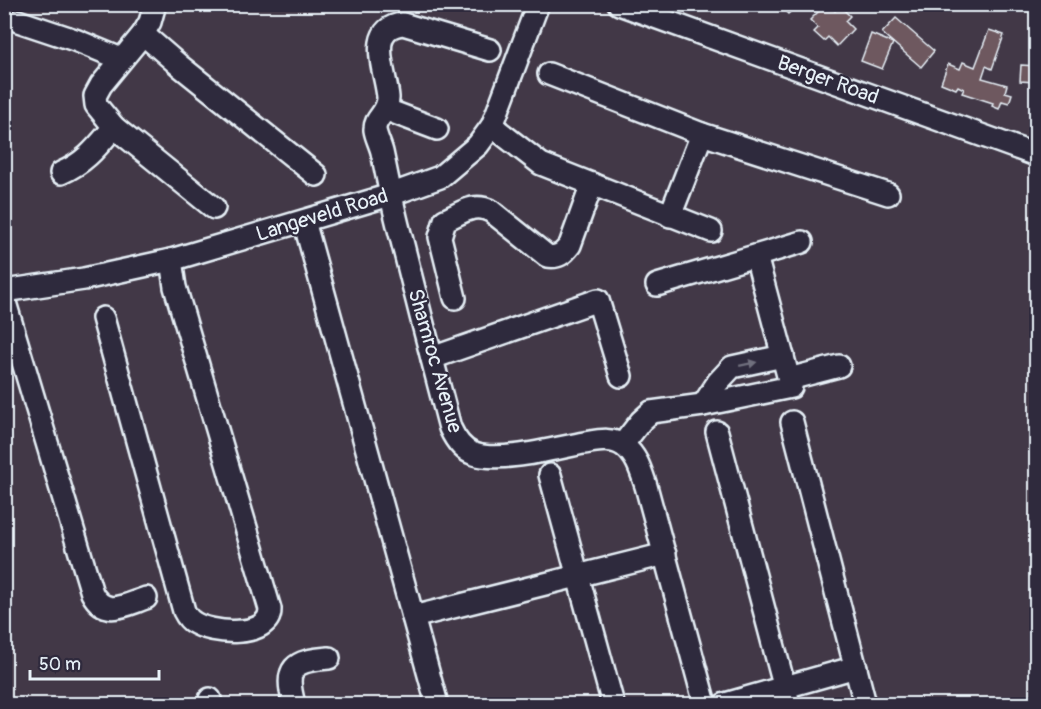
<svg xmlns="http://www.w3.org/2000/svg" width="1041" height="709" font-family="Pangolin,sans-serif">
<rect width="100%" height="100%" fill="#423847"/>
<filter id="ink" filterUnits="userSpaceOnUse"><feTurbulence type="fractalNoise" baseFrequency=".0167" numOctaves="2"/><feDisplacementMap in="SourceGraphic" scale="12" xChannelSelector="R" yChannelSelector="G"/><feConvolveMatrix kernelMatrix="1 2 1 2 8 2 1 2 1" color-interpolation-filters="sRGB"/></filter>
<g filter="url(#ink)">
<g fill="#6e585f" stroke="#e8f1f8" stroke-width="1.5">
<polygon points="774,4 799,4 788,14 779,5 776,7"/>
<polygon points="826,4 835,11 840,6 850,16 845,21 853,29 837,46 828,37 824,41 814,32 818,28 810,20"/>
<polygon points="896,18 934,51 921,67 882,33"/>
<polygon points="989,30 1004,35 992,69 986,66 982,78 1007,85 1005,92 1012,94 1009,103 1002,101 999,109 992,106 993,103 962,93 964,89 958,86 956,89 941,83 948,64 960,69 963,62 975,67"/>
<polygon points="871,34 893,43 882,69 861,61"/>
<polygon points="1021,65 1036,66 1035,82 1020,81"/>
</g>
<g fill="none" stroke-linecap="round" stroke-linejoin="round">
<g stroke="#e8f1f8" stroke-width="26">
<g id="minor">
<polyline points="155,4 150,22 143,34 101,85 95,96 96,105 114,127 214,208"/>
<polyline points="619,4 1036,155"/>
<polyline points="18,21 75,40 121,59"/>
<polyline points="143,34 180,66 316,175"/>
<path d="M490,50L403,24C365,28 386,72 388,97C389,113 374,117 375,130C376,137 380,144 382,152C388,180 393,208 401,237C417,301 433,364 450,428C455,439 462,450 474,454C500,463 556,448 584,443C597,441 613,437 624,446C637,456 641,471 646,486L705,704"/>
<polyline points="549,74 702,134 670,216"/>
<polyline points="387,110 437,129"/>
<polyline points="492,126 541,164 711,231"/>
<polyline points="702,134 888,194"/>
<path d="M61,173C85,163 97,147 114,127"/>
<polyline points="304,221 437,704"/>
<polyline points="657,285 802,242"/>
<polyline points="4,291 84,279 171,260 390,195 440,177 478,145 492,126 538,4"/>
<path d="M455,298L440,237L445,220C462,213 473,202 491,211L547,256C558,258 563,254 570,245L592,184"/>
<path d="M4,299L92,593C105,618 125,605 146,598"/>
<path d="M103,318L184,611C186,615 189,620 193,622C210,634 271,639 270,609L175,287L171,260"/>
<polyline points="432,358 598,300 621,376"/>
<polyline points="789,379 839,366"/>
<polyline points="703,405 718,382 732,367 783,356"/>
<polyline points="792,422 865,704"/>
<polyline points="717,432 789,704"/>
<polyline points="623,444 641,421 651,412 703,405 791,387 756,256"/>
<polyline points="550,475 613,704"/>
<polyline points="413,617 665,554"/>
<polyline points="210,699 211,704"/>
<path d="M294,704C284,667 293,661 329,658"/>
<polyline points="725,704 856,667"/>
</g>
</g>
<use href="#minor" stroke="#2f2a3d" stroke-width="21"/>
</g>
<defs><path id="oneway-solid" d="M-6-.8H1V-3.2L6.5 0L1 3.2V.8H-6Z" transform="scale(1.5)"/></defs>
<use fill="#70707e" href="#oneway-solid" transform="translate(748 364) rotate(-12)"/>
</g>
<g text-anchor="middle" dominant-baseline="central" stroke-width="4.5" stroke-linejoin="round" paint-order="stroke">
<g font-size="21" fill="#e8f1f8" stroke="#2f2a3d">
<text transform="translate(828 80) rotate(20)">Berger Road</text>
<text transform="translate(322 215) rotate(-17)">Langeveld Road</text>
<text transform="translate(435 361) rotate(74)">Shamroc Avenue</text>
</g>
</g>
<rect width="1041" height="709" fill="none" stroke="#2f2a3d" stroke-width="24"/>
<rect x="12" y="12" width="1017" height="685" fill="none" stroke="#e8f1f8" stroke-width="2" filter="url(#ink)"/>
<path d="M30 670v9h129v-9" fill="none" stroke="#e8f1f8" stroke-width="3"/>
<text x="39" y="670" font-size="18" fill="#e8f1f8" stroke="#2f2a3d" stroke-width="4.5" paint-order="stroke">50 m</text>
</svg>
